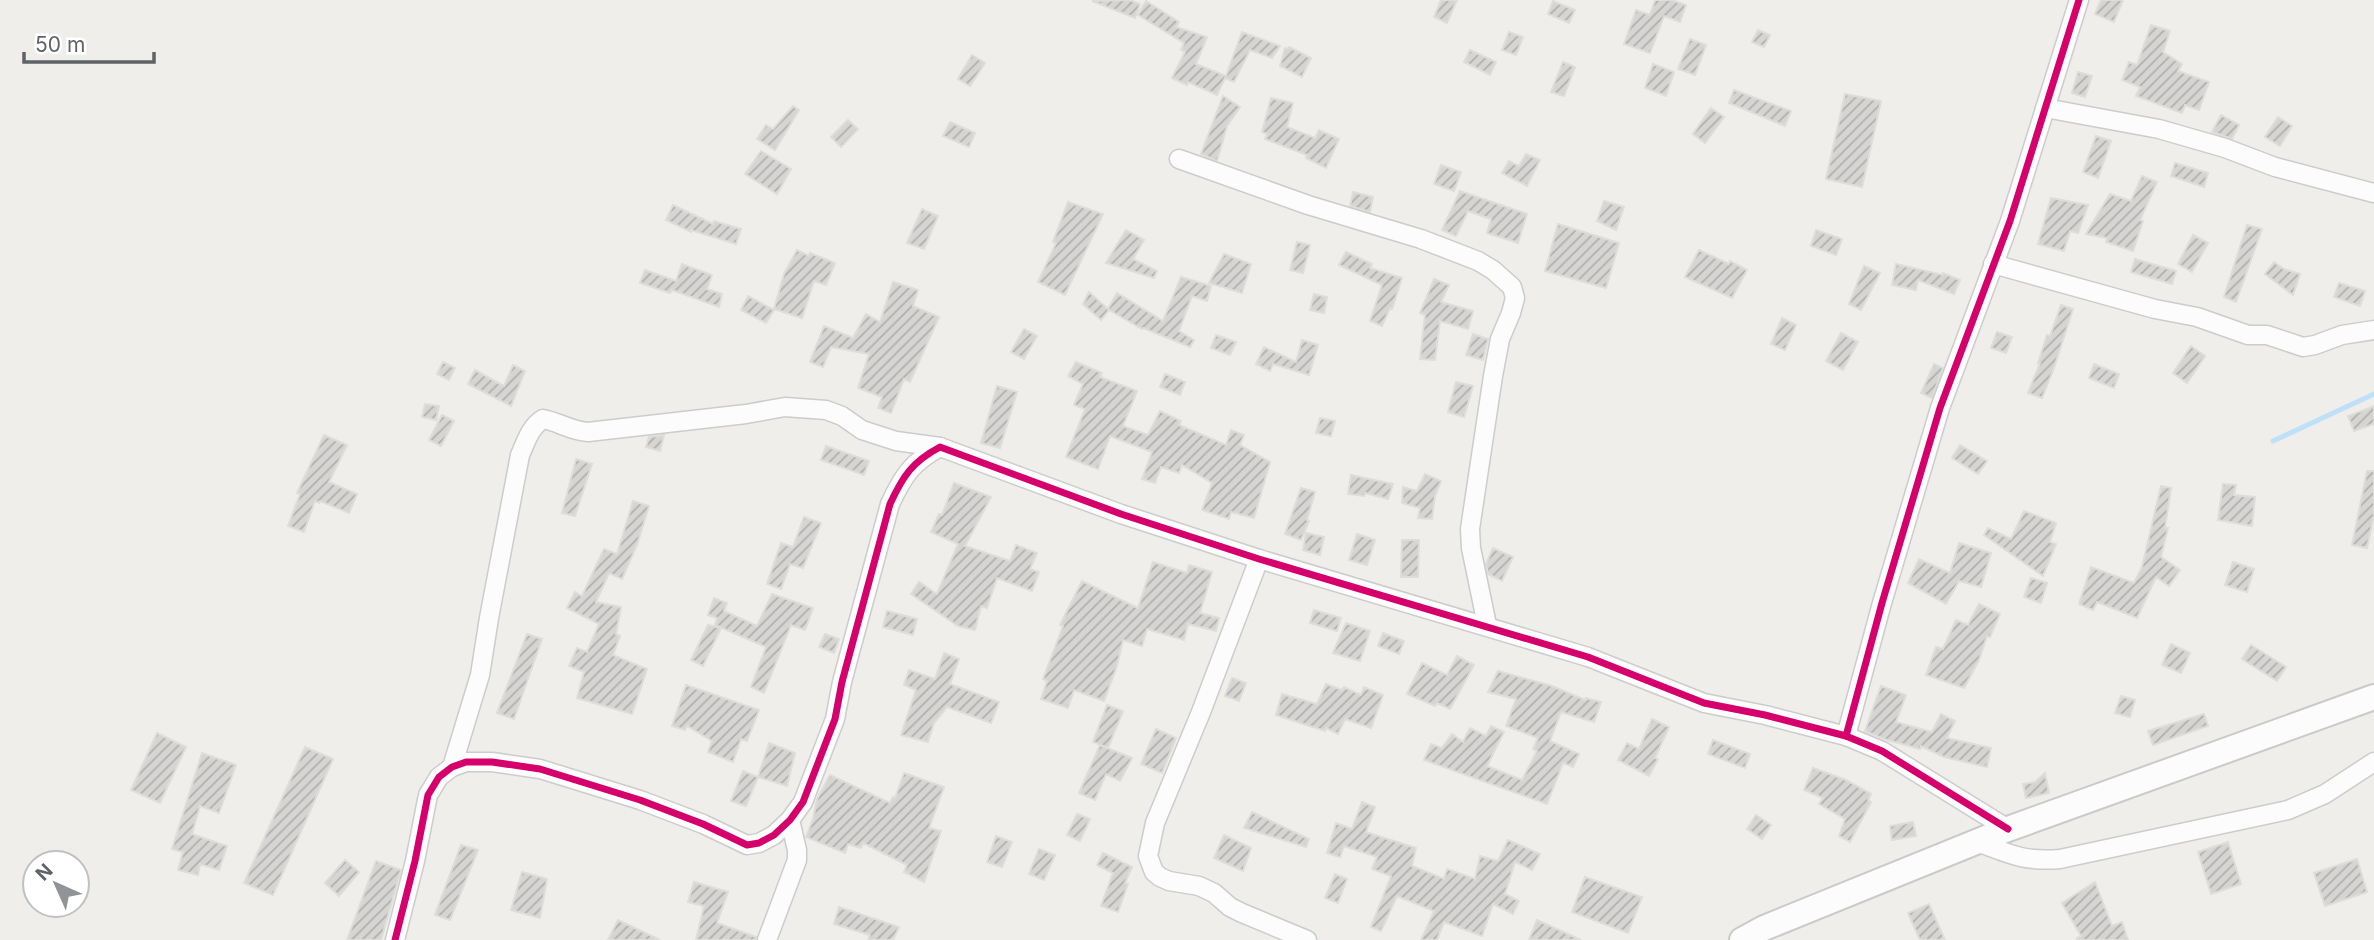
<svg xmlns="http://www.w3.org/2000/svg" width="2374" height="940" font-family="Inter,sans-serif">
<defs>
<pattern id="building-hatch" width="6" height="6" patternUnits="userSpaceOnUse" patternTransform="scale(1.75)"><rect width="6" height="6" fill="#d6d5d3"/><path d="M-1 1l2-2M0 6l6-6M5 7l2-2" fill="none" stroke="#b1b0af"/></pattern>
</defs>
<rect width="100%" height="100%" fill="#efeeea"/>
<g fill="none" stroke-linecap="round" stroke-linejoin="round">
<polyline stroke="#bfe0f9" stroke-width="5" points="2273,441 2374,394"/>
</g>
<g fill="url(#building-hatch)" stroke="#deddd9" stroke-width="2">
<polygon points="1130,0 1140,4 1135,18 1092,1"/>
<polygon points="1441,0 1457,0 1447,23 1434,17"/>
<polygon points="1655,0 1672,0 1686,5 1680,22 1664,16 1650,53 1624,44 1636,10 1650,15"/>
<polygon points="2101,0 2123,0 2114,22 2095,14"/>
<polygon points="1146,1 1179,22 1176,27 1207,37 1196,64 1226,76 1242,32 1280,46 1272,58 1250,50 1234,82 1225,78 1217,95 1188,82 1187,85 1172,78 1185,52 1181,50 1184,43 1138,15"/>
<polygon points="1553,1 1575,10 1569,23 1548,14"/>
<polygon points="2151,25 2170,31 2163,52 2182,64 2178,71 2209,82 2199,110 2185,105 2182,113 2136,96 2140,87 2122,80 2129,62 2137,65"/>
<polygon points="1758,30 1770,35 1764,47 1752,42"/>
<polygon points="1509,32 1523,37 1516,55 1502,50"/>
<polygon points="1690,39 1706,45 1695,75 1678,69"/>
<polygon points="1289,47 1311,58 1302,77 1280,66 1285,48 1288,49"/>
<polygon points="1470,50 1496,62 1490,75 1464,62"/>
<polygon points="972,55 985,63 970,86 958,79"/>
<polygon points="1563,62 1575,67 1564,96 1551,92"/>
<polygon points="1653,64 1674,72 1666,96 1645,88"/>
<polygon points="2078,72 2092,76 2085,97 2072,93"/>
<polygon points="1734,90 1791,111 1785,126 1729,103"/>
<polygon points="1845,94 1881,101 1862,187 1826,179"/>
<polygon points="1223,96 1240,107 1227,126 1217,161 1201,154"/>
<polygon points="1271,98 1293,103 1287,127 1315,138 1319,130 1339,139 1326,168 1306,158 1307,155 1265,139 1267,134 1262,132"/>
<polygon points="793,106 799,110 775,150 757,139 766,125 773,129"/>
<polygon points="1711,108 1724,117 1705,143 1693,134"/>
<polygon points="2221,115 2239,125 2232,139 2212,132"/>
<polygon points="2278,117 2292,126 2280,146 2265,137"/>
<polygon points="848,120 858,129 841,147 831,137"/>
<polygon points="950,122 975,133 969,147 943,136"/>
<polygon points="2096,136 2111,141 2098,178 2083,172"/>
<polygon points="761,151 791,169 777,194 745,174"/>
<polygon points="1526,154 1540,160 1527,186 1502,173 1509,161 1519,166"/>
<polygon points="2175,163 2208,173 2204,187 2171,176"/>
<polygon points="1441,165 1461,172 1454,191 1434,184"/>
<polygon points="2142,176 2157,182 2140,220 2143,221 2133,251 2106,242 2107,238 2086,234 2110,194 2131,201"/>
<polygon points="1460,191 1527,214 1518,243 1487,233 1491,219 1468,211 1456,236 1442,230"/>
<polygon points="1353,192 1373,197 1370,212 1350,206"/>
<polygon points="2051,198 2088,205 2078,233 2070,231 2064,251 2038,244"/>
<polygon points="1604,201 1624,207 1616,230 1597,221"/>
<polygon points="1068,202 1103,214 1065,295 1038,282 1056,243 1053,242"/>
<polygon points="673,205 713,224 714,221 741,229 736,244 691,230 691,232 666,220"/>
<polygon points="922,209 938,216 924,249 907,243"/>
<polygon points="1558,224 1619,243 1606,288 1545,271"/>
<polygon points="2247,225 2262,229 2236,302 2224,297"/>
<polygon points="1126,230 1144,240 1133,259 1157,271 1154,278 1106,263"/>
<polygon points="1816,230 1842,239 1836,255 1811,246"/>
<polygon points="2193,235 2208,243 2192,272 2178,264"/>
<polygon points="1297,242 1310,245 1303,273 1290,270"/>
<polygon points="797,250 809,256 810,253 835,263 826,285 814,281 802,318 774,309 784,274"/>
<polygon points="1699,250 1729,264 1730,261 1747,270 1732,298 1685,277"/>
<polygon points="1346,252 1372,264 1370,268 1402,278 1392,309 1390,308 1382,326 1370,321 1382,285 1339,265"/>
<polygon points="1224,254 1251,264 1242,293 1209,283"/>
<polygon points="2135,259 2176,271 2172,284 2131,272"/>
<polygon points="2274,262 2284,269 2300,274 2293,295 2265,274"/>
<polygon points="682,264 712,275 707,289 722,294 719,307 672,290 670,293 640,283 645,270 676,281"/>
<polygon points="1896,264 1943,275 1943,273 1960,280 1954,294 1918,280 1916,290 1892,285"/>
<polygon points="1864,266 1880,273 1861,310 1849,304"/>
<polygon points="1181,277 1211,286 1207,301 1192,296 1179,331 1194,340 1190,347 1143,328 1142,329 1109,310 1101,320 1083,304 1089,292 1108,309 1117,293 1163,321"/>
<polygon points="1434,279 1449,285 1441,302 1473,311 1468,329 1440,321 1435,360 1420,359 1425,315 1420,313"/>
<polygon points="893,282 918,290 913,306 939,317 910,382 904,379 891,413 878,408 882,397 858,388 869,354 831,347 823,367 810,362 824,326 853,338 866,314 880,322"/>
<polygon points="2339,283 2365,291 2360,306 2334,297"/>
<polygon points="1314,294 1327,297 1324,313 1310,310"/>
<polygon points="748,296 774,310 766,323 741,310"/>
<polygon points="2061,305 2073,309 2054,368 2042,398 2028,393 2040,363 2038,363 2047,335 2050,336"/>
<polygon points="1782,318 1796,325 1785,350 1771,344"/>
<polygon points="1024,329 1037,336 1024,359 1011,352"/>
<polygon points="1997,332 2012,337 2006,353 1991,348"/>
<polygon points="1841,333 1858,342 1843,370 1826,361"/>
<polygon points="1473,334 1488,339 1483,360 1466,355"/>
<polygon points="1216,335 1236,342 1230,355 1211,348"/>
<polygon points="1302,340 1318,345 1309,375 1273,364 1270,371 1256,364 1264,347 1296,362"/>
<polygon points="2191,346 2205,356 2187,383 2173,373"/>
<polygon points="443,362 455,368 449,380 437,374"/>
<polygon points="1076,362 1102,373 1100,377 1137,391 1123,426 1148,435 1160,411 1181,421 1179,425 1226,445 1231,430 1244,435 1240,445 1270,462 1254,518 1231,512 1229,519 1202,510 1212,483 1182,465 1179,473 1161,467 1155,483 1142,479 1152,452 1110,436 1098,469 1066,457 1085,409 1074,405 1083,384 1068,376"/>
<polygon points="1934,364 1943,368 1932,398 1921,393"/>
<polygon points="2094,364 2119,374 2114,388 2089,378"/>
<polygon points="513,365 525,371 511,406 468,384 475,370 504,386"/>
<polygon points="1165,374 1185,382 1180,395 1160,387"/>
<polygon points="1456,382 1473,386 1464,417 1448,412"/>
<polygon points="997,386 1017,392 1000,448 981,443"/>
<polygon points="425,404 439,406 436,420 422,417"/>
<polygon points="2374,406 2374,424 2354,431 2348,416"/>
<polygon points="442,415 454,421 441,446 429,440"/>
<polygon points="1320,418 1335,421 1331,436 1316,433"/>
<polygon points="324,435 347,445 329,482 357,494 349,513 320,501 319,503 315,501 304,532 288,526 300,494 297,493"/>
<polygon points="664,435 660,451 646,447 649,437"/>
<polygon points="1960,445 1987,461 1978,474 1952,458"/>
<polygon points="826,446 869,461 864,475 821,460"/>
<polygon points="576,459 592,464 575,516 562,513"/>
<polygon points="2367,471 2374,471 2374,515 2367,548 2352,545"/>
<polygon points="1425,474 1441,481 1435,496 1432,519 1418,518 1420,508 1402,503 1403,487 1417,491"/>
<polygon points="1351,475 1393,484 1388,499 1365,493 1364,496 1348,494"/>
<polygon points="954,483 991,497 965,546 1010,561 1016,545 1037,553 1030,569 1039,572 1032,591 997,578 987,608 981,606 975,630 958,626 911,594 919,582 937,594 958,544 931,532 939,514 942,515"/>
<polygon points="2223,484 2236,485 2234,495 2255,497 2252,526 2218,520"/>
<polygon points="2161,486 2171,488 2165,528 2168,528 2161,557 2180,570 2169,586 2156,577 2137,618 2097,602 2093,610 2079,604 2091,567 2134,583 2142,567"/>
<polygon points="1301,488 1315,492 1307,520 1309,521 1301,540 1285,534"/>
<polygon points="633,501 649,506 637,545 622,579 609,573 596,602 621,607 616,634 620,636 613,655 647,669 632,714 577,698 584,672 569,666 577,648 587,652 599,624 567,608 575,592 582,596 604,549 617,554"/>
<polygon points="2024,511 2056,523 2050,542 2056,544 2043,576 1984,535 1988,528 2011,539"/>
<polygon points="804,517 821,523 803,568 790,564 781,589 767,584 781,543 793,547"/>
<polygon points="1306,533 1324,537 1320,555 1303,550"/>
<polygon points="1357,534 1375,540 1367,565 1349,560"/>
<polygon points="1402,540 1419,540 1418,577 1401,577"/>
<polygon points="1959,543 1991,553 1981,587 1959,581 1946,604 1908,583 1919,559 1950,573"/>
<polygon points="1493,548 1513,557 1502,581 1488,574 1486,564"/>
<polygon points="1153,562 1187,573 1189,565 1212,572 1200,613 1219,618 1216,631 1188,624 1184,640 1147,629 1142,646 1123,640 1117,666 1104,701 1074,690 1068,708 1041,699 1047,681 1043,679 1063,626 1060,625 1082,581 1138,608"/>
<polygon points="2233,562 2254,569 2247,592 2225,585"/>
<polygon points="2031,578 2047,583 2041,603 2024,597"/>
<polygon points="772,594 813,608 805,630 791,625 764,693 751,687 766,647 715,625 717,618 708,615 714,598 727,603 724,611 757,626"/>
<polygon points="1979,604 2000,614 1990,637 1987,636 1979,660 1964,688 1926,675 1936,647 1943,649 1956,620 1968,625"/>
<polygon points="1314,610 1341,618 1337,631 1310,623"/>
<polygon points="887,611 917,619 913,635 883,627"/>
<polygon points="1346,623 1370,631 1360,661 1333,653"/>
<polygon points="708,625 721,628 703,666 691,660"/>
<polygon points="1383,633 1404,641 1399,654 1378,646"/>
<polygon points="527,634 542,639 514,719 497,713"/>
<polygon points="825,634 839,639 834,653 819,647"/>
<polygon points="2171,644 2190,653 2181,673 2162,665"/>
<polygon points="2251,645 2286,667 2277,681 2242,659"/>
<polygon points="944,653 959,659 950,684 999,702 991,723 947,707 934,723 928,742 901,735 916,690 904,685 909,670 935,679"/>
<polygon points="1457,656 1474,665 1450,709 1437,703 1435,706 1407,694 1422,663 1447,675"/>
<polygon points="1498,671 1552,686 1585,700 1586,698 1601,702 1594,722 1561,712 1550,741 1579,754 1573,767 1563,763 1547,804 1424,760 1431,744 1442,748 1452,734 1463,742 1470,728 1486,736 1491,726 1504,732 1487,766 1522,780 1537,751 1533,749 1538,738 1506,726 1516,699 1488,692"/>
<polygon points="1232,678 1246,683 1239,701 1225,696"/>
<polygon points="1326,684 1342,690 1344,687 1361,695 1364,687 1383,695 1371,728 1345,719 1338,734 1326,728 1325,731 1276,715 1282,694 1317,704"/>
<polygon points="686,685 759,710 747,741 741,739 733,762 708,752 712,741 687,726 685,730 672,726"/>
<polygon points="1881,686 1906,695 1896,722 1932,732 1941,714 1955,721 1947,738 1991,748 1987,767 1944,757 1921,746 1920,749 1884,739 1865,731"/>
<polygon points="2121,696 2135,700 2130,717 2115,713"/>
<polygon points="1107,705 1123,711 1108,748 1093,742"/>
<polygon points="2204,714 2208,726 2153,745 2148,731"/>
<polygon points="1652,719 1669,727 1655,758 1658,759 1649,776 1618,760 1627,743 1639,749"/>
<polygon points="1156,729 1176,738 1162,773 1141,764"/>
<polygon points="157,733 186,747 160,803 131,790"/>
<polygon points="1713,740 1750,754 1745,768 1708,754"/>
<polygon points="769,743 795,753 787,786 758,777"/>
<polygon points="1100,745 1132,758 1120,781 1106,774 1095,800 1079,793"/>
<polygon points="305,747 333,759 273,895 244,883"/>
<polygon points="202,753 236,765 219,813 200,806 192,834 227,846 219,870 200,864 198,875 178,870 183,852 172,849"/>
<polygon points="1813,768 1846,780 1871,794 1868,800 1871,802 1850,842 1839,836 1845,819 1819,804 1823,798 1804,790"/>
<polygon points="743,771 758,777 746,806 731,801"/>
<polygon points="904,773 944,787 929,828 941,831 924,882 904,872 907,865 863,843 861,848 848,844 845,853 806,837 813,819 817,799 830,775 890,803 893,797 895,798"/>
<polygon points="2045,773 2049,793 2026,798 2023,784 2035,782"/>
<polygon points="1362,802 1375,807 1366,832 1416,848 1412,866 1444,879 1447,869 1475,879 1480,856 1498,861 1508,840 1540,854 1532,870 1515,862 1505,894 1519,901 1513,914 1493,904 1482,936 1444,922 1437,940 1421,940 1434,911 1397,896 1381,931 1371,927 1391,876 1372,869 1377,857 1344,846 1340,857 1327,853 1336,823 1352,829"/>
<polygon points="1252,812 1309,839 1306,847 1244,828"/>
<polygon points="1077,814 1090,819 1080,841 1067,835"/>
<polygon points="1756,815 1771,825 1762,839 1747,829"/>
<polygon points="1913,822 1916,836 1892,840 1890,826"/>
<polygon points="1224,835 1251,848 1243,871 1214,858"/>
<polygon points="996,836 1012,842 1002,867 987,862"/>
<polygon points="2228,842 2241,884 2211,894 2198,852"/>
<polygon points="461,845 478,850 450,920 435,915"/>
<polygon points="1039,849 1055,855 1044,880 1029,874"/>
<polygon points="1103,853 1132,867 1125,883 1128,884 1118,912 1101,906 1113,873 1097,865"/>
<polygon points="2357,859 2367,892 2325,906 2314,873"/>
<polygon points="345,860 359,872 339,896 325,883"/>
<polygon points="376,861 401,870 381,940 347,940"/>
<polygon points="522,872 547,879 540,918 511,910"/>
<polygon points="1335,874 1347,879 1338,903 1325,898"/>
<polygon points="1585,877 1642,897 1628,933 1572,912"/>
<polygon points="694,882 728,892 717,923 756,937 756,940 696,940 704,906 688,902"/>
<polygon points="2095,882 2112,926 2122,922 2128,940 2077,940 2077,938 2081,936 2062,903"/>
<polygon points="1929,904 1945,940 1920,940 1908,913"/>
<polygon points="839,907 899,927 893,940 868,940 870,935 834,924"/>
<polygon points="618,920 660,940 608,940"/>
<polygon points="1537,920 1581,940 1529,940"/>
</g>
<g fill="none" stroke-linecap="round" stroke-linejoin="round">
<g stroke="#cbcccc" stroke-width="21">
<g id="street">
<polyline points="2045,108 2159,129 2225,148 2275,167 2374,193"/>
<polyline points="1179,159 1308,205 1421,239 1478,261 1493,270 1512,287 1515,298 1511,313 1500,339 1493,376 1470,529 1471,548 1487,625"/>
<polyline points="1993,264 2155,309 2197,317 2248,335 2267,335 2303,347 2315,345 2342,335 2374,330"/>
<polyline points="1259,559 1201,712 1155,823 1148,856 1154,872 1160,877 1169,881 1199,886 1214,893 1230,907 1242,913 1307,940"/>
<polyline points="1846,736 1882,603 1940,408 2010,221 2079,0"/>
<path d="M452,767L480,675L489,618L520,455C526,442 530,427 543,419C559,422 571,431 588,432L746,414L785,407L826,410L842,416L862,430L896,441L940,447"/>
<path d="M1977,842C2010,854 2023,862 2060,859L2288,810L2325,794L2374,762"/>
<path d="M395,940L415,861L428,795L439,777L452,767L466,762H492L540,769L640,800L703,824L747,845L759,843L774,835L790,820L803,802L835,719L842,682L890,504C903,476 912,462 940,447L1121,514L1259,559L1588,657L1704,703L1765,715L1846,736L1882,751L2008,829"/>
<polyline points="767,940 797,860 797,850 790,820"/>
</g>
</g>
<g stroke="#cacacb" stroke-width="28">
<polyline id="secondary" points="1742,940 1764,928 2008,829 2374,697"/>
</g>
<use href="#street" stroke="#fdfcfc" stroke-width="18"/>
<use href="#secondary" stroke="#fdfcfc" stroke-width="24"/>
<g stroke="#fff" stroke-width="11">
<g id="cycleway">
<polyline points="1846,736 1882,603 1940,408 2010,221 2079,0"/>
<path d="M395,940L415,861L428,795L439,777L452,767L466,762H492L540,769L640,800L703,824L747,845L759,843L774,835L790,820L803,802L835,719L842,682L890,504C903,476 912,462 940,447L1121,514L1259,559L1588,657L1704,703L1765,715L1846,736L1882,751L2008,829"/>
</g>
</g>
<use href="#cycleway" stroke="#d6006c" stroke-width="7"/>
</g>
<g transform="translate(56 884) rotate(315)"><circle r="33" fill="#ffffff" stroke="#bfc1c3" stroke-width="2"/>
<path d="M0-5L12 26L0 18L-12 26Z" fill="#919496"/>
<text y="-10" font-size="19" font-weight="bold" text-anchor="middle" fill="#5f6368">N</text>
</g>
<path d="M24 52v10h130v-10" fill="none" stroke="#5f6368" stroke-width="3.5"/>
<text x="35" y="52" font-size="21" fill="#5f6368" stroke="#ffffff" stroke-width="5" paint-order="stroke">50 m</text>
</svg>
